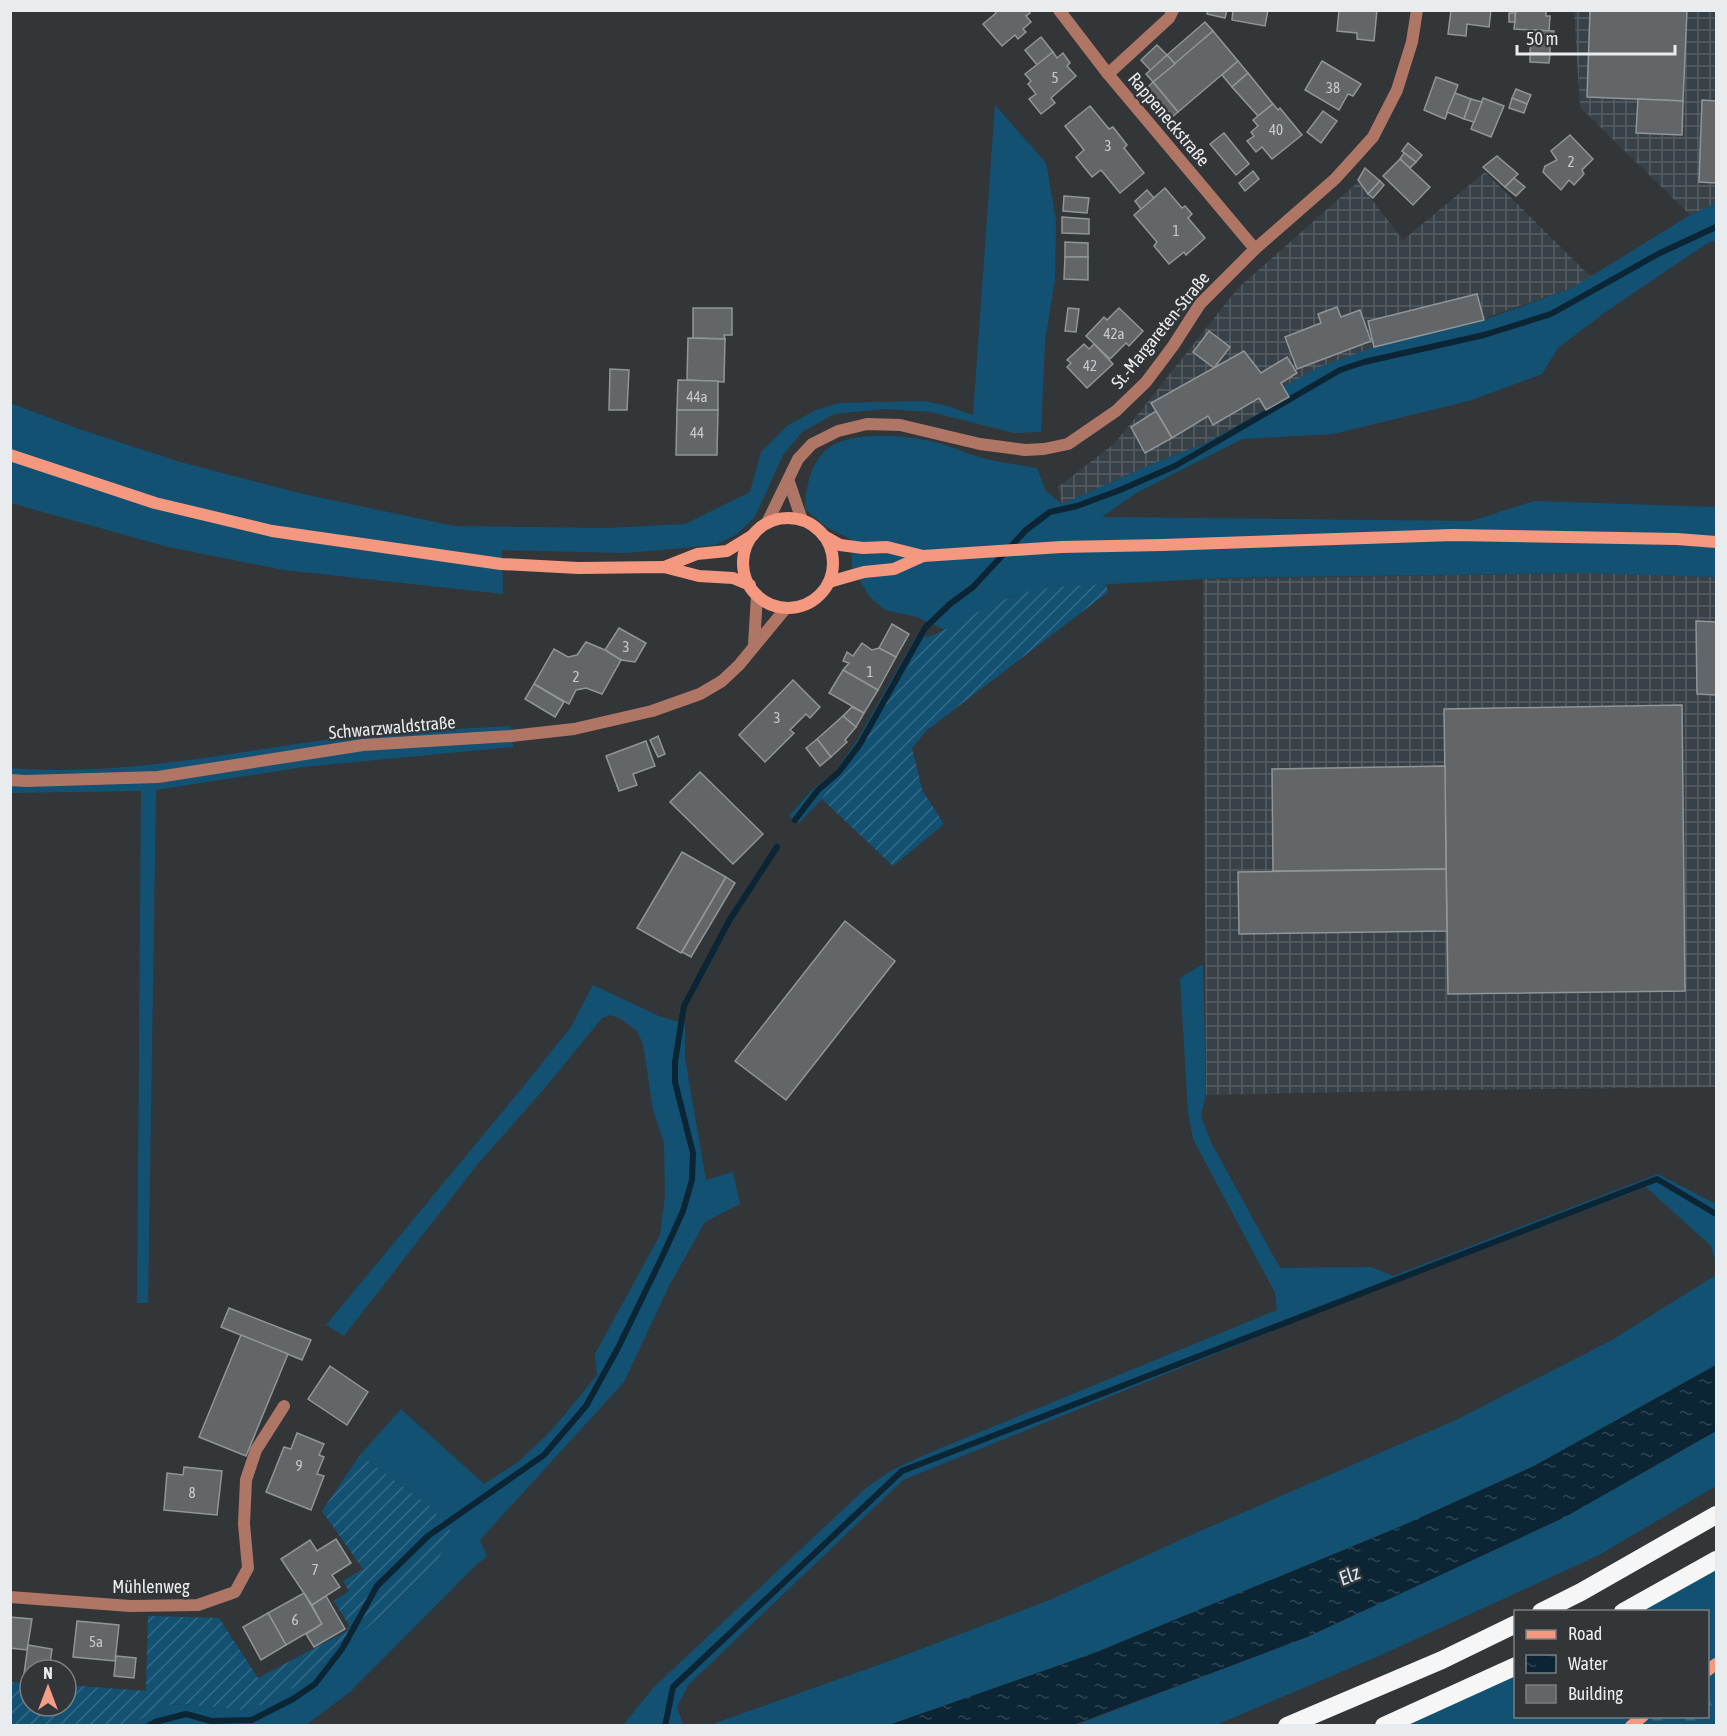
<svg xmlns="http://www.w3.org/2000/svg" width="1727" height="1736" font-family="'Asap Condensed',sans-serif">
<defs>
<pattern id="industrial-grid" width="8" height="8" patternUnits="userSpaceOnUse" patternTransform="scale(1.5)"><rect width="8" height="8" fill="#394148"/><path d="M0 4h8M4 0v8" fill="none" stroke="#565d63"/></pattern>
<pattern id="forest-firs" width="22" height="20" patternUnits="userSpaceOnUse" patternTransform="scale(1.5)"><rect width="22" height="20" fill="#135173"/><path d="M5 1l3.5 6h-7zM16 11l3.5 6h-7z" fill="#356a87"/></pattern>
<pattern id="garden-furrows" width="10" height="10" patternUnits="userSpaceOnUse" patternTransform="scale(1.5)"><rect width="10" height="10" fill="#135173"/><path d="M-1 1l2-2M0 10L10 0M9 11l2-2" fill="none" stroke="#356a87"/></pattern>
<pattern id="water-ripples" width="26" height="14" patternUnits="userSpaceOnUse" patternTransform="scale(1.5)"><rect width="26" height="14" fill="#0b2535"/><path d="M2 4q2-2 4 0t4 0M15 11q2-2 4 0t4 0" fill="none" stroke="#2f4553"/></pattern>
</defs>
<rect width="100%" height="100%" fill="#323639"/>
<g fill="url(#industrial-grid)">
<polygon points="1574,11 1716,11 1716,203 1690,215 1580,107"/>
<polygon points="1485,172 1591,277 1572,288 1284,387 1289,397 1206,443 1152,464 1062,504 1058,487 1115,443 1238,288 1358,182 1403,240"/>
<polygon points="1586,573 1716,577 1716,1087 1448,1090 1206,1095 1203,579"/>
</g>
<g fill="#135173">
<polygon points="995,105 1046,163 1056,220 1055,280 1045,340 1041,432 1014,433 931,412 884,409 834,414 802,432 783,455 755,517 737,534 715,545 627,553 502,550 503,594 284,570 164,546 11,503 10,403 79,429 180,462 303,494 454,526 606,528 685,524 750,492 761,452 787,426 816,410 840,403 924,401 948,406 973,415"/>
<path d="M1716,203V240L1706,244L1669,269L1604,313L1558,348L1542,374L1469,401L1333,434L1242,439L1138,492L1102,517L1471,521L1534,501L1716,507V577L1586,573L1223,578L1056,587L1009,597L945,630L917,617L885,610L869,596L852,568L851,539L826,527L805,509C806,489 809,468 823,453C845,429 905,435 934,442C952,446 969,455 987,459C1003,463 1020,465 1037,468L1046,491L1062,504L1152,464L1206,443L1289,397L1283,387L1317,368L1374,347L1484,320L1572,288L1690,215Z"/>
<polygon points="917,635 928,637 822,799 799,823 789,816 813,789 834,773 856,742"/>
<path d="M511,726L513,747L303,767L156,790L148,1303H137L141,791L11,793L10,768C119,777 225,753 333,739C391,731 452,730 511,726Z"/>
<polygon points="1203,964 1206,1092 1201,1117 1211,1142 1280,1268 1371,1267 1393,1276 1658,1174 1716,1204 1716,1263 1711,1246 1646,1187 1307,1317 903,1480 688,1685 677,1707 683,1725 623,1725 654,1687 866,1488 892,1470 929,1453 1277,1310 1275,1293 1193,1139 1188,1112 1180,978"/>
<polygon points="593,985 661,1017 685,1023 685,1058 706,1180 733,1172 740,1204 705,1222 670,1284 624,1382 480,1540 487,1556 474,1567 350,1692 306,1725 133,1726 144,1717 166,1705 183,1704 241,1710 264,1704 303,1682 432,1573 431,1507 360,1455 401,1409 484,1484 518,1462 551,1431 597,1375 595,1354 660,1235 665,1196 664,1143 653,1110 643,1044 637,1031 621,1019 611,1015 602,1018 544,1089 477,1165 344,1336 326,1325 518,1093 571,1027"/>
<polygon points="1716,1275 1716,1365 1534,1466 1404,1525 1097,1652 889,1725 707,1726 895,1659 1052,1599 1189,1536 1458,1419 1612,1340"/>
<polygon points="1716,1431 1716,1486 1599,1555 1381,1655 1216,1725 1073,1726 1307,1637 1565,1517"/>
<polygon points="1716,1560 1716,1664 1708,1670 1708,1612 1623,1612"/>
<polygon points="1515,1666 1516,1716 1643,1717 1631,1726 1384,1726"/>
</g>
<polygon fill="url(#forest-firs)" points="1716,1664 1716,1725 1631,1726 1643,1717 1708,1716 1708,1670"/>
<g fill="url(#garden-furrows)">
<path d="M1106,584L1108,592L926,731L912,748L922,790L944,824L893,866L822,799L928,637C956,627 980,608 1008,598C1038,586 1074,586 1106,584Z"/>
<polygon points="360,1455 431,1507 451,1532 432,1573 303,1682 264,1704 241,1710 183,1704 166,1705 144,1717 133,1725 11,1725 11,1682 30,1683 30,1706 66,1706 66,1685 146,1691 148,1616 219,1618 258,1678 347,1631 349,1625 334,1601 349,1591 343,1581 363,1569 322,1511"/>
</g>
<polygon fill="url(#water-ripples)" points="1716,1365 1716,1431 1565,1517 1307,1637 1073,1725 889,1725 1097,1652 1404,1525 1534,1466"/>
<g fill="none" stroke-linecap="round" stroke-linejoin="round">
<g stroke="#0b2535" stroke-width="6">
<polyline points="795,820 818,790 838,773 860,744 925,628 950,604 973,587 1026,530 1050,512 1077,506 1120,490 1175,466 1340,370 1364,362 1484,335 1551,314 1660,253 1716,227"/>
<polyline points="148,1726 155,1722 186,1714 211,1721 252,1720 293,1699 315,1684 342,1649 377,1586 428,1536 544,1455 586,1406 618,1348 663,1255 683,1211 692,1180 693,1153 675,1082 675,1062 684,1006 729,921 777,847"/>
<polyline points="665,1726 673,1687 902,1471 1657,1179 1716,1214"/>
</g>
</g>
<g fill="#626669" stroke="#909598" stroke-width="1.5">
<polygon points="994,10 1028,10 1030,13 1026,16 1031,22 1023,29 1026,32 1018,39 1015,35 1002,46 983,24 996,13"/>
<polygon points="1208,10 1227,10 1225,18 1207,14"/>
<polygon points="1233,10 1268,10 1265,26 1232,20"/>
<polygon points="1339,10 1377,10 1374,41 1357,39 1357,33 1337,31"/>
<polygon points="1451,10 1491,10 1489,27 1467,24 1466,36 1448,34"/>
<polygon points="1516,10 1546,10 1546,16 1550,16 1549,31 1514,29"/>
<polygon points="1590,10 1687,11 1683,101 1587,97"/>
<rect x="1509" y="13" width="6" height="9"/>
<polygon points="1205,22 1213,31 1175,64 1167,55"/>
<polygon points="1532,30 1554,31 1553,40 1531,39"/>
<polygon points="1213,31 1238,61 1178,112 1153,82"/>
<polygon points="1041,37 1053,52 1037,65 1025,50"/>
<polygon points="1531,39 1550,40 1550,54 1530,53"/>
<polygon points="1157,45 1167,55 1151,71 1141,60"/>
<polygon points="1053,52 1057,58 1063,53 1070,63 1067,66 1076,76 1051,98 1055,103 1041,114 1029,99 1036,94 1028,84 1031,81 1025,74"/>
<polygon points="1530,53 1550,54 1549,63 1530,62"/>
<polygon points="1167,55 1175,64 1153,82 1146,74"/>
<polygon points="1238,61 1248,73 1232,87 1222,75"/>
<polygon points="1322,61 1361,84 1353,96 1348,94 1339,110 1305,90"/>
<polygon points="1248,73 1273,104 1258,116 1232,87"/>
<polygon points="1436,77 1458,85 1445,119 1424,110"/>
<polygon points="1153,82 1178,112 1171,118 1146,89"/>
<polygon points="1516,89 1531,95 1527,104 1512,98"/>
<polygon points="1455,93 1471,99 1464,119 1447,112"/>
<polygon points="1483,98 1504,106 1491,137 1471,129"/>
<polygon points="1512,98 1527,104 1524,113 1509,108"/>
<polygon points="1471,99 1482,102 1474,122 1464,119"/>
<polygon points="1638,99 1683,101 1682,135 1636,133"/>
<polygon points="1702,100 1716,101 1716,183 1699,182"/>
<polygon points="1273,104 1278,110 1280,108 1302,135 1272,159 1262,147 1256,152 1247,141 1254,136 1251,132 1258,126 1253,120"/>
<polygon points="1090,106 1109,129 1113,127 1127,145 1124,148 1144,173 1120,193 1101,170 1092,177 1076,157 1084,150 1065,126"/>
<polygon points="1323,111 1337,121 1321,143 1307,132"/>
<polygon points="1224,133 1249,164 1236,175 1210,144"/>
<polygon points="1570,135 1593,159 1582,170 1584,174 1574,185 1569,180 1561,190 1543,172 1545,166 1557,160 1551,151"/>
<polygon points="1408,143 1422,155 1416,162 1402,151"/>
<polygon points="1404,153 1416,162 1410,168 1400,159"/>
<polygon points="1497,156 1518,174 1505,187 1483,167"/>
<polygon points="1400,159 1430,187 1413,205 1383,176"/>
<polygon points="1365,168 1380,181 1368,194 1358,180"/>
<polygon points="1253,171 1259,179 1245,191 1239,183"/>
<polygon points="1514,178 1525,187 1516,196 1505,187"/>
<polygon points="1380,181 1384,185 1373,198 1368,194"/>
<polygon points="1165,188 1182,208 1185,206 1192,214 1188,218 1205,238 1186,255 1184,252 1169,264 1154,246 1157,242 1134,215"/>
<polygon points="1147,190 1154,198 1141,209 1135,201"/>
<polygon points="1064,196 1089,198 1087,213 1063,211"/>
<polygon points="1062,217 1089,219 1089,234 1062,233"/>
<polygon points="1065,242 1088,243 1088,257 1065,257"/>
<polygon points="1065,257 1088,257 1088,280 1064,279"/>
<polygon points="1477,294 1484,320 1374,347 1368,321"/>
<polygon points="1337,307 1341,317 1360,310 1371,341 1297,369 1285,337 1321,323 1318,314"/>
<polygon points="693,308 732,308 732,335 724,335 725,339 693,338"/>
<polygon points="1068,308 1079,309 1076,332 1065,331"/>
<polygon points="1119,308 1143,331 1129,346 1126,343 1110,359 1086,336 1104,317 1107,320"/>
<polygon points="1209,331 1230,347 1214,368 1193,352"/>
<polygon points="688,338 725,339 724,382 687,380"/>
<polygon points="1084,344 1089,349 1094,344 1113,364 1087,388 1067,367 1071,363 1067,360"/>
<polygon points="1244,351 1261,373 1287,357 1297,373 1281,383 1289,397 1266,410 1259,398 1213,425 1208,416 1172,438 1151,403"/>
<polygon points="610,369 629,370 627,410 609,410"/>
<polygon points="678,380 718,381 718,410 677,410"/>
<polygon points="677,410 718,410 717,455 676,455"/>
<polygon points="1156,411 1172,438 1145,453 1131,427"/>
<polygon points="1696,621 1716,622 1716,695 1697,694"/>
<polygon points="892,624 909,634 896,657 879,648"/>
<polygon points="619,628 646,643 635,662 621,660 605,650"/>
<polygon points="586,642 605,650 621,660 602,694 586,688 576,690 569,704 534,684 554,649 568,657 577,655"/>
<polygon points="862,643 872,650 879,648 896,657 878,690 843,670 849,663 843,661 847,652 853,656"/>
<polygon points="843,670 878,690 864,713 829,693"/>
<polygon points="793,680 820,707 810,718 806,714 790,730 794,733 765,762 739,735"/>
<polygon points="534,684 564,702 555,717 525,699"/>
<polygon points="1682,705 1685,991 1448,994 1444,709"/>
<polygon points="852,707 864,713 856,727 843,716"/>
<polygon points="843,716 856,727 845,740 847,742 831,757 817,739"/>
<polygon points="658,736 665,754 658,757 650,740"/>
<polygon points="817,739 831,757 820,766 806,748"/>
<polygon points="646,741 655,766 633,774 637,785 619,791 606,756"/>
<polygon points="1445,766 1446,869 1273,871 1272,769"/>
<polygon points="700,772 763,834 733,864 670,802"/>
<polygon points="682,852 726,877 681,953 637,928"/>
<polygon points="1446,869 1447,931 1239,934 1238,872"/>
<polygon points="726,877 735,883 691,957 682,952"/>
<polygon points="845,921 895,961 786,1100 735,1061"/>
<polygon points="229,1308 311,1340 302,1360 221,1327"/>
<polygon points="241,1335 288,1354 246,1456 199,1437"/>
<polygon points="330,1366 368,1392 347,1425 308,1399"/>
<polygon points="297,1433 324,1444 319,1455 324,1457 317,1474 324,1476 311,1510 266,1492 284,1447 291,1449"/>
<polygon points="184,1467 222,1471 217,1515 164,1510 167,1473 183,1475"/>
<polygon points="336,1539 351,1563 332,1575 340,1587 312,1605 281,1559 310,1540 317,1551"/>
<polygon points="304,1593 322,1624 286,1645 268,1613"/>
<polygon points="326,1596 345,1629 314,1647 306,1634 322,1624 312,1605"/>
<polygon points="268,1613 286,1645 261,1660 243,1627"/>
<polygon points="10,1617 32,1619 27,1650 10,1648"/>
<polygon points="77,1621 119,1625 115,1661 73,1657"/>
<polygon points="28,1645 52,1649 49,1670 30,1670 30,1675 24,1674"/>
<polygon points="116,1656 136,1658 134,1678 114,1676"/>
</g>
<g fill="none" stroke-linecap="round" stroke-linejoin="round">
<g stroke="#af7666" stroke-width="12">
<polyline points="1059,10 1108,74 1255,249"/>
<polyline points="1108,74 1169,18 1173,10"/>
<polyline points="789,482 802,520"/>
<polyline points="767,523 798,459 812,444 838,431 867,424 900,425 980,444 1025,450 1044,449 1068,444 1116,411 1146,382 1173,346 1200,304 1255,249 1335,179 1373,137 1397,90 1412,42 1417,10"/>
<polyline points="754,645 757,595"/>
<polyline points="10,780 26,781 158,777 363,745 511,736 574,729 652,711 700,694 722,681 739,665 786,608"/>
<polyline points="10,1597 130,1606 198,1605 235,1592 248,1568 244,1524 246,1480 256,1450 284,1406"/>
</g>
<g stroke="#f49880" stroke-width="12">
<polyline points="10,455 155,503 272,531 501,564 578,568 664,567 699,576 733,578 750,585"/>
<circle cx="788" cy="563" r="45"/>
<polyline points="824,536 840,545 863,548 887,547 923,556 1061,547 1162,545 1453,535 1677,539 1716,542"/>
<polyline points="664,567 697,554 727,551 753,535"/>
<polyline points="829,582 864,572 894,569 923,556"/>
<polyline points="1708,1670 1716,1664"/>
<polyline points="1631,1726 1643,1716"/>
</g>
<g stroke="#f6f6f6" stroke-width="18">
<polyline points="1541,1612 1581,1592 1716,1515"/>
<polyline points="1623,1612 1716,1560"/>
<polyline points="1287,1726 1442,1660 1516,1624"/>
<polyline points="1384,1726 1516,1666"/>
</g>
</g>
<g text-anchor="middle" dominant-baseline="central" stroke-width="5" stroke-linejoin="round" paint-order="stroke">
<g font-size="15" fill="#c7cacd">
<text x="1055" y="77">5</text>
<text x="1333" y="87">38</text>
<text x="1276" y="129">40</text>
<text x="1108" y="145">3</text>
<text x="1571" y="161">2</text>
<text x="1176" y="230">1</text>
<text x="1114" y="333">42a</text>
<text x="1090" y="365">42</text>
<text x="697" y="396">44a</text>
<text x="697" y="432">44</text>
<text x="626" y="646">3</text>
<text x="870" y="671">1</text>
<text x="576" y="676">2</text>
<text x="777" y="717">3</text>
<text x="299" y="1465">9</text>
<text x="192" y="1492">8</text>
<text x="315" y="1569">7</text>
<text x="295" y="1619">6</text>
<text x="96" y="1641">5a</text>
</g>
<g font-size="18" fill="#e9ecee" stroke="#323639">
<text transform="translate(1169 119) rotate(50)">Rappeneckstraße</text>
<text transform="translate(1160 330) rotate(-51)">St.-Margareten-Straße</text>
<text transform="translate(392 727) rotate(-5)">Schwarzwaldstraße</text>
<text x="151" y="1586">Mühlenweg</text>
</g>
<g font-size="20" font-style="italic" fill="#d3e7f5" stroke="#323639">
<text transform="translate(1349 1575) rotate(-23)">Elz</text>
</g>
</g>
<rect width="1727" height="1736" fill="none" stroke="#e9ecee" stroke-width="24"/>
<rect x="1514" y="1610" width="195" height="108" fill="#323639" stroke="#7b7f81" stroke-width="1.5"/>
<rect x="1526" y="1630" width="30" height="9" fill="#f49880" stroke="#7b7f81" stroke-width="1.5"/>
<text x="1568" y="1640" font-size="18" fill="#e9ecee">Road</text>
<rect x="1526" y="1655" width="30" height="18" fill="url(#water-ripples)" stroke="#7b7f81" stroke-width="1.5"/>
<text x="1568" y="1670" font-size="18" fill="#e9ecee">Water</text>
<rect x="1526" y="1685" width="30" height="18" fill="#626669" stroke="#7b7f81" stroke-width="1.5"/>
<text x="1568" y="1700" font-size="18" fill="#e9ecee">Building</text>
<g transform="translate(48 1688)"><circle r="28" fill="#323639" stroke="#7b7f81" stroke-width="1.5"/>
<path d="M0-4.5L10 22L0 15L-10 22Z" fill="#f49e88"/>
<text y="-9" font-size="16" font-weight="bold" text-anchor="middle" fill="#e9ecee">N</text>
</g>
<path d="M1517 45v9h158v-9" fill="none" stroke="#e9ecee" stroke-width="3"/>
<text x="1526" y="45" font-size="18" fill="#e9ecee" stroke="#323639" stroke-width="4.5" paint-order="stroke">50 m</text>
</svg>
